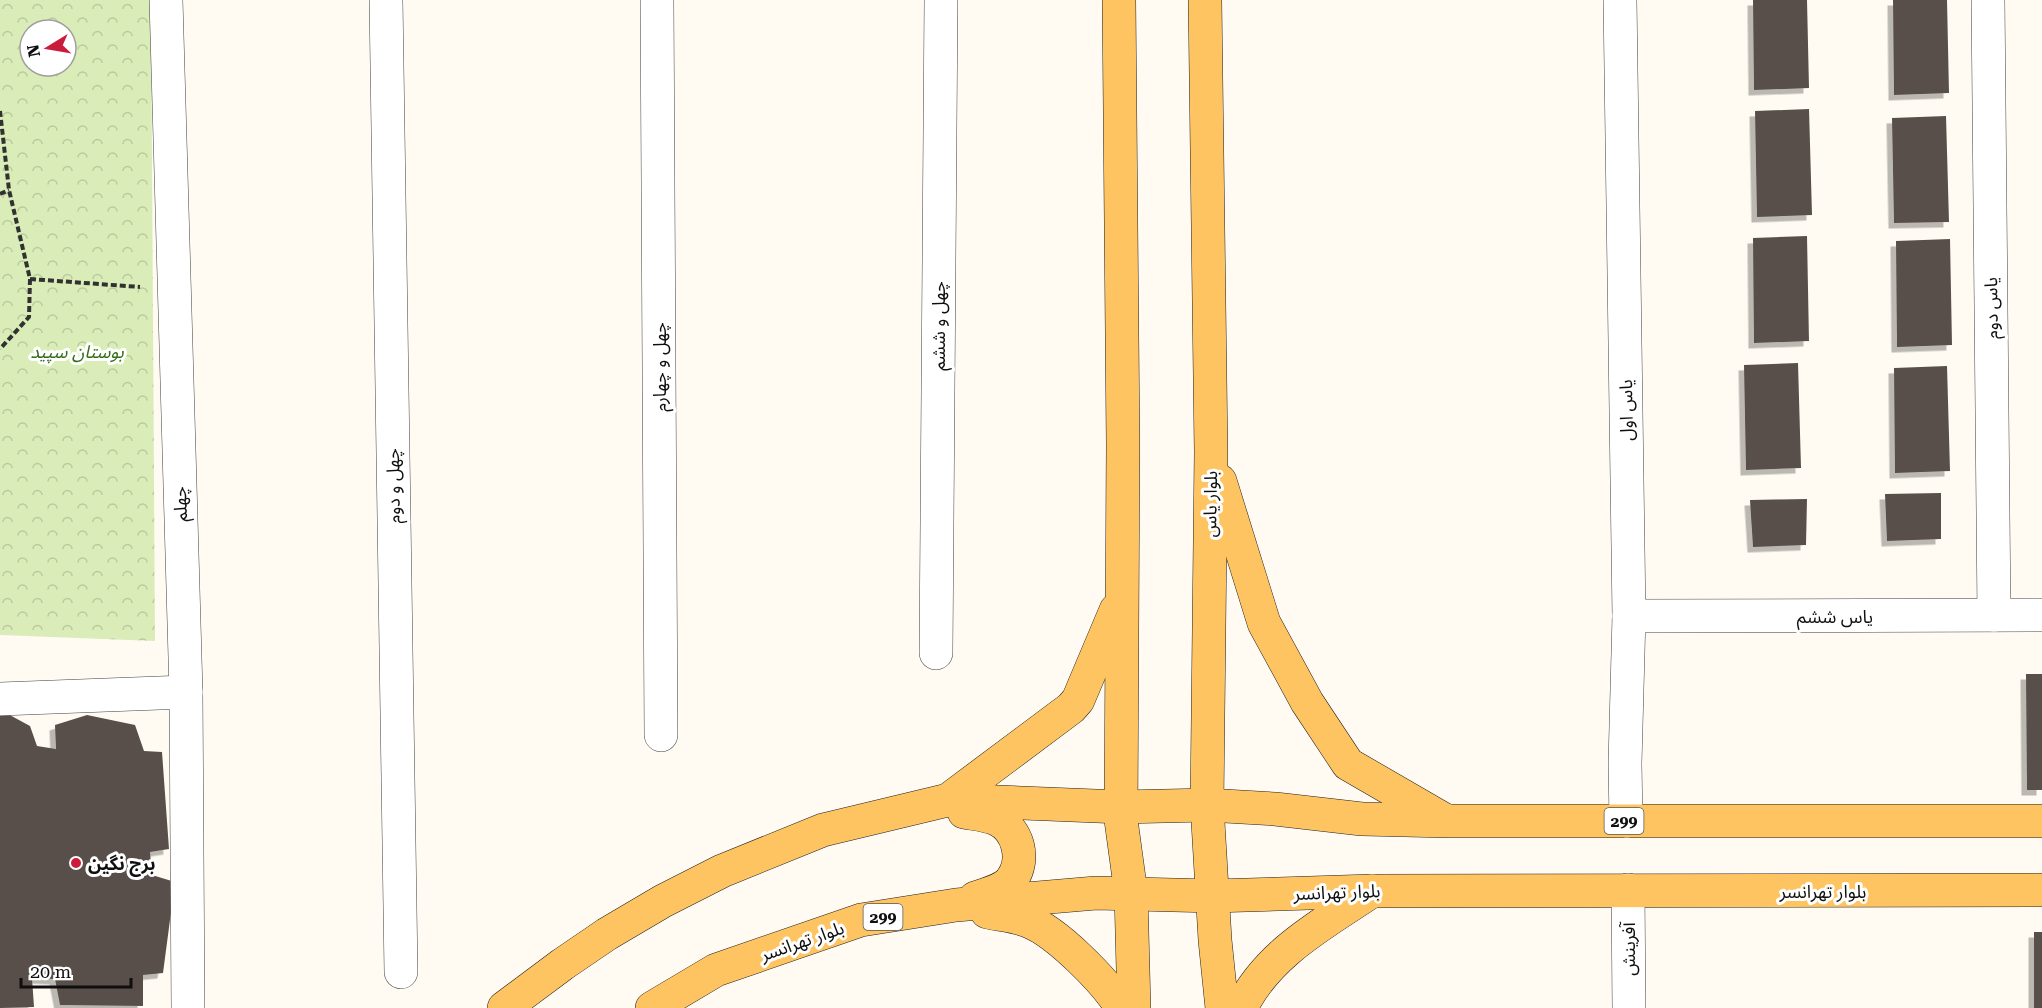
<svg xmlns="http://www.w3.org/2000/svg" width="2042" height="1008" font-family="'Roboto Serif','Noto Sans Arabic',serif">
<defs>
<pattern id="park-crowns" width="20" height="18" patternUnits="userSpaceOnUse" patternTransform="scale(1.5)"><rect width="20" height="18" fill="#daedb8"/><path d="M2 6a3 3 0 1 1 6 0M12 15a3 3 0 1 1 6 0" fill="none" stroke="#baca9d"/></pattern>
<filter id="shadow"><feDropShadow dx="-5.5" dy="5.5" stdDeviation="0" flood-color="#0004"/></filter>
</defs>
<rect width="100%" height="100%" fill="#fffbf2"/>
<path fill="url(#park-crowns)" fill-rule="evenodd" d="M0,0H151L155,641L0,635ZM30,30H66V66H30Z"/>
<g fill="#594f4b" filter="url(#shadow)">
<polygon points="1753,0 1807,0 1809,88 1754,90"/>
<polygon points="1893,0 1947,0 1949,93 1894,95"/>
<polygon points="1809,109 1812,215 1757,217 1755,111"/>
<polygon points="1946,116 1949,222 1894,223 1892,118"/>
<polygon points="1807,236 1809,341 1754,343 1753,238"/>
<polygon points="1950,239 1952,345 1897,347 1896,241"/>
<polygon points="1798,363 1801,468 1746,470 1744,365"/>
<polygon points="1947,366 1950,471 1895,473 1894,368"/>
<polygon points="1941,493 1941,539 1887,541 1885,494"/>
<polygon points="1807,499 1806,545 1753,547 1750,500"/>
<polygon points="2026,674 2042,674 2042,790 2027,790"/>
<polygon points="0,713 6,713 30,726 37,746 56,749 55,725 87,715 135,725 144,751 162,752 169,849 150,852 152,875 175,882 163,973 143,975 143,1006 60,1005 55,979 32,978 34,1007 0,1008"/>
<rect x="2034" y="932" width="8" height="76"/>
</g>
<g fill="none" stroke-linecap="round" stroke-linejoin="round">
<g stroke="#424242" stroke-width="34">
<g id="minor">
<polyline points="166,0 186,692 188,1008"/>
<polyline points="386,0 401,972"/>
<polyline points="657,0 661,735"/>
<polyline points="1620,0 1629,616 1625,763 1626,821"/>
<polyline points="1988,0 1994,615"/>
<polyline points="1629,616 2042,615"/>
<polyline points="936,653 941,0"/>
<polyline points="0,699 186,692"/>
<polyline points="1628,890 1629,1008"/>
</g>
</g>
<g stroke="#202020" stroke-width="34">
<g id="major">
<polyline points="1119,0 1123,444 1121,820 1131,893 1134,1008"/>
<polyline points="1205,0 1211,452 1207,805 1215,940 1222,1008"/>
<polyline points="1220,481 1264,623 1307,702 1348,764 1443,819"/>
<polyline points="948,800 1121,807 1207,805 1275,809 1362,819 1447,821 2042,821"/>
<path d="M964,812C974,814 987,815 996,819C1018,829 1026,859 1012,879C1005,890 986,894 975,898"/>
<path d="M987,912C1001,915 1016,916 1028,921C1057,932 1105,981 1122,1008"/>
<polyline points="504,1008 563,964 607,934 663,901 722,871 823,830 948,800 1071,708 1078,700 1116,610"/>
<polyline points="652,1008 716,970 861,920 956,905 1096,893 1213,896 1372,891 2042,890"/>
<path d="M1241,1008C1268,953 1323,924 1372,891"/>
</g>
</g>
<g stroke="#313131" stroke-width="4" stroke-dasharray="6 3" stroke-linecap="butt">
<polyline points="0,111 9,190 30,279 29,317 0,349"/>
<polyline points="0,194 9,190"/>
<polyline points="30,279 140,287"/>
</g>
<use href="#minor" stroke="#fff" stroke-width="33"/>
<use href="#major" stroke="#ffc462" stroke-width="33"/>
</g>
<circle fill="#ca1d3c" stroke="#fff" stroke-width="2" cx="76" cy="863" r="6"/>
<g text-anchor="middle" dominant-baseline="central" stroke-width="6" stroke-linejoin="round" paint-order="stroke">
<g fill="#fff" stroke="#575757" stroke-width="1.5">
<rect x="1604.5" y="808" width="39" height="26" rx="4.5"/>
<rect x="863.5" y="904" width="39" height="26" rx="4.5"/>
</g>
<g font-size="16" font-weight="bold" fill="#0f0f0f">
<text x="1624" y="821">299</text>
<text x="883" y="917">299</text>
</g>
<g font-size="18" fill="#0f0f0f" stroke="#fff">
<text transform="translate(1991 308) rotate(-91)">یاس دوم</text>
<text transform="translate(938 326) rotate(-90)">چهل و ششم</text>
<text transform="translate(659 367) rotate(-90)">چهل و چهارم</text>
<text transform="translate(1626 410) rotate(-91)">یاس اول</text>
<text transform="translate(393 486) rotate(-91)">چهل و دوم</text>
<text transform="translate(180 504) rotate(-92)">چهلم</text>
<text transform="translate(1210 504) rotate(-89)">بلوار یاس</text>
<text x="1835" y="616">یاس ششم</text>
<text x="1823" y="891">بلوار تهرانسر</text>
<text transform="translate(1337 892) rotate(-2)">بلوار تهرانسر</text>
<text transform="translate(802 941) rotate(-19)">بلوار تهرانسر</text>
<text transform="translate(1628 949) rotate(-90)">آفرینش</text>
</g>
<g font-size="18" font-style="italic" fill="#366d1a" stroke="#fff">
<text x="77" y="351">بوستان سپید</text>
</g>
<g font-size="18" font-weight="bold" fill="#0f0f0f" stroke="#fff" text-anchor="start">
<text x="88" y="863">برج نگین</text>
</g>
</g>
<g transform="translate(48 48) rotate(259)"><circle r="28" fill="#ffffff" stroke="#9f9f9f" stroke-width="1.5"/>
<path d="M0-4.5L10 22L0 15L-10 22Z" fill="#ca1d3c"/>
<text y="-9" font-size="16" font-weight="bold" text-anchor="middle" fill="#0f0f0f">N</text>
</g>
<path d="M21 978v9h110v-9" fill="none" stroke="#0f0f0f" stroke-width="3"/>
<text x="30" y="978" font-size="18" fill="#0f0f0f" stroke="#ffffff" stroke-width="4.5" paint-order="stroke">20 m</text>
</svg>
